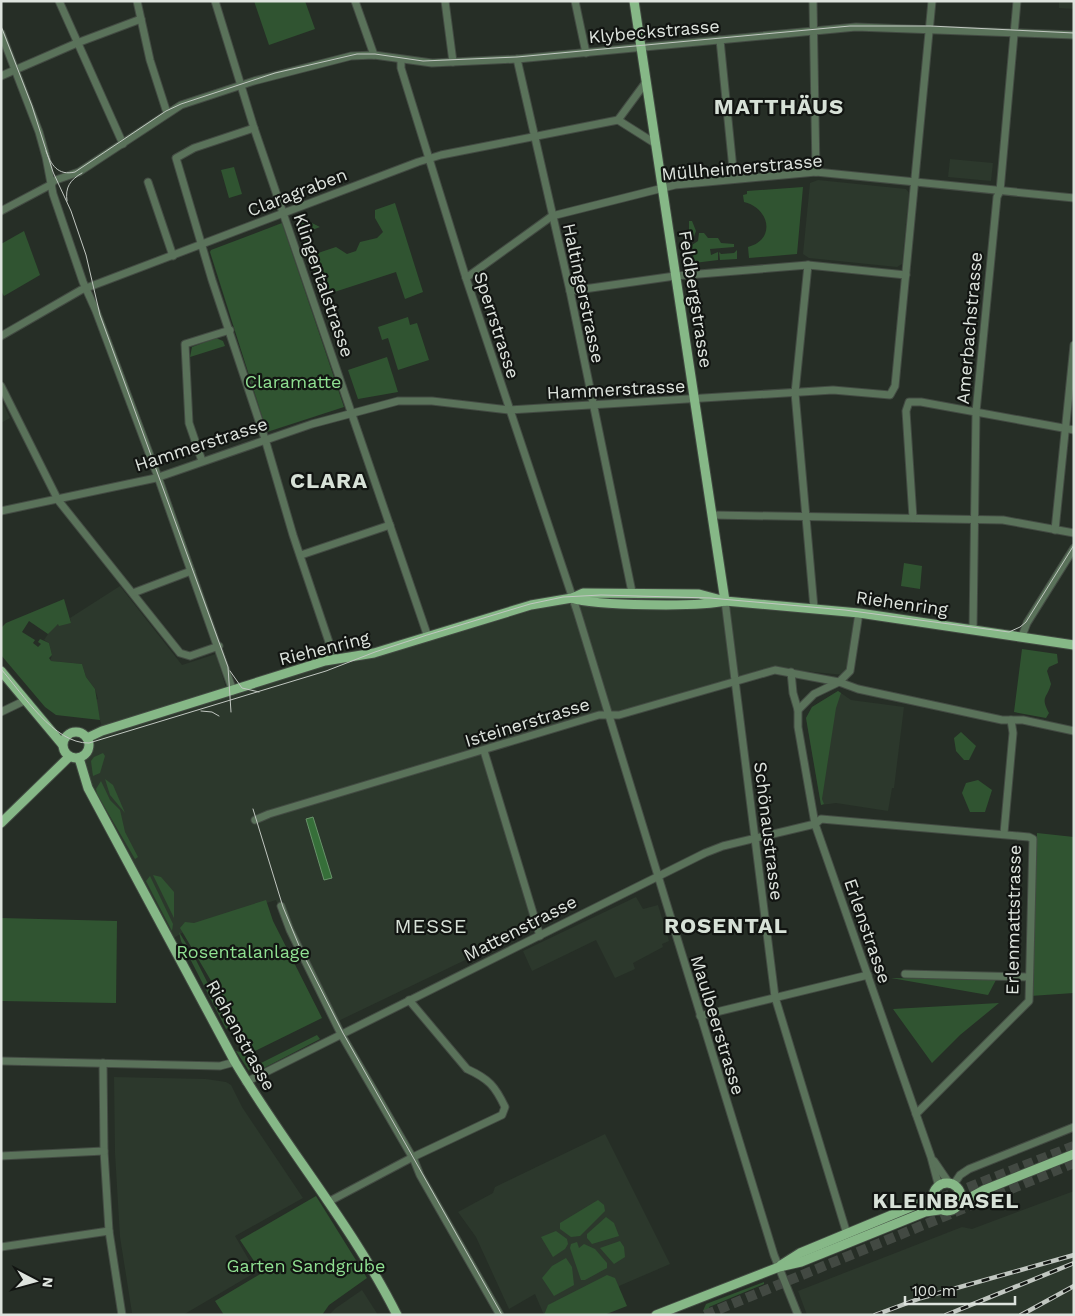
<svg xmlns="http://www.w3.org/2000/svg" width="1075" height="1316" font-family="'Work Sans',sans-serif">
<rect width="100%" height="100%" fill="#262e26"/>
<g fill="#2c382c">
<polygon points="1059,1 1074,1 1074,9 1059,8"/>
<polygon points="950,159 993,163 991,181 948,177"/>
<polygon points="818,180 906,189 909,193 902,264 897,267 809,258 803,254 810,183"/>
<polygon points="1,400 10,418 1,423"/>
<polygon points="120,586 182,665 216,654 228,695 330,662 357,662 555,604 570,602 718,604 854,616 849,666 844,675 774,668 619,713 479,749 534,927 332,1024 288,934 276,900 192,927 172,939 137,869 91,789 83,759 97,739 104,734 97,709 96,700 98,699 95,689 86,677 82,664 50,661 52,655 49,643 44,640 52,628 58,624 71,623 70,618"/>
<polygon points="838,691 851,700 904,707 894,788 892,788 888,811 836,803 821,805 806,718 812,707"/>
<polygon points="636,897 643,909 658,905 669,941 662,944 663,947 633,963 635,969 615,978 596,940 532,971 523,951"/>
<polygon points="114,1077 206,1079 226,1082 231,1085 242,1107 303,1198 235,1236 256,1272 183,1315 132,1313 120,1237 115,1153"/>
<polygon points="605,1134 670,1264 619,1286 604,1315 544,1315 535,1294 509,1309 476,1237 458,1212 493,1193 495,1187"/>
<polygon points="1074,1191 1074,1315 807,1315 798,1291 962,1227 972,1229"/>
<polygon points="362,1290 378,1315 329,1315 336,1308"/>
</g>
<g fill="#305431">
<polygon points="254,1 305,1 315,29 269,45"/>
<polygon points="234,167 242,194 229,198 221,170"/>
<path d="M803,187L797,254L749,258L748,247C776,240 770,208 744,202L743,195L747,194V191Z"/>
<polygon points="395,203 423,292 405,299 396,272 322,296 297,222 308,221 320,227 307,232 307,239 312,244 311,252 315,254 336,247 347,254 356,251 360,242 377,238 383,232 375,218 375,210"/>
<polygon points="692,221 696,231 693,239 689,238 689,221"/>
<polygon points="282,223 344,407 267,432 210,252 211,250"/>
<polygon points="24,231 40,275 4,296 1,291 1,244"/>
<polygon points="699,233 704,233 708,238 718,238 721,243 734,244 734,247 710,249 711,255 718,252 718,260 694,263 692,245 698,241"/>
<polygon points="737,250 737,259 720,260 719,252 721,254 734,253"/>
<polygon points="408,317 410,325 417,323 429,360 398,370 388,338 382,340 378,327"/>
<polygon points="216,338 223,341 225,346 190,357 192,347"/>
<polygon points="387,357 398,392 358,399 348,370"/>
<polygon points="904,563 922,566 920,589 901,586"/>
<polygon points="64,599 71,623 59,626 58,624 48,634 29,621 22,632 35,640 33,643 38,647 41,644 38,642 40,639 49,643 52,655 49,658 51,661 82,664 86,677 95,689 100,720 56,715 45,707 1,655 1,628 6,623"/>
<path d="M1022,649L1057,654L1058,663L1049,667L1047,671L1051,684C1047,699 1040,696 1049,713L1046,718L1014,712Z"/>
<polygon points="838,691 841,693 836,708 822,799 824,804 821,805 806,718 812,707"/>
<polygon points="961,732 976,746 969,760 964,760 956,751 954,738"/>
<polygon points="103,753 105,756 100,773 93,776 91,761 94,757"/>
<polygon points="105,779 113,785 125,813 110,795"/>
<polygon points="978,780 992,790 985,812 970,812 962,793 966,783"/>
<polygon points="101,781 110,800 120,810 125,832 138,857 135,859 97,794 96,789"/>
<polygon points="1037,833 1074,837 1074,993 1030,996"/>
<polygon points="153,875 161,877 174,892 174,918"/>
<polygon points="150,876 173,924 172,931 146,881"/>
<polygon points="266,900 273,921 322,1018 253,1052 180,928 185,922 194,923"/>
<polygon points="1,918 117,921 116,1003 1,1001"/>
<polygon points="179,932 196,960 230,1027 226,1029 181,941"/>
<polygon points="891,978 996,980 988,995"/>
<polygon points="999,1003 960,1035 932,1063 893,1009"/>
<polygon points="317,1035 320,1039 260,1070 257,1065"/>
<polygon points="236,1051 244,1053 250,1067 249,1071"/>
<polygon points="316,1196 367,1278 329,1305 322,1315 224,1315 215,1301 262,1273 240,1240"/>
<polygon points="598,1200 604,1205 605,1211 580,1236 571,1237 560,1229 560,1223"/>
<polygon points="606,1217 614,1223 619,1236 592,1244 587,1238 587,1234"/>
<polygon points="556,1231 567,1239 568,1244 565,1249 553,1257 541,1237"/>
<polygon points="620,1241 624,1247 625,1257 614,1264 600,1248"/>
<polygon points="577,1242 579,1248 584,1244 595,1249 607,1263 607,1268 585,1280 581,1280 570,1248 571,1244"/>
<polygon points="566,1258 572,1267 574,1285 554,1296 542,1278 552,1266"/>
<polygon points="607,1275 615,1278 627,1306 604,1315 544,1315 548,1305"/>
<polygon points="764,1282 764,1284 709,1307 710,1311 706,1313 703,1311 706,1304"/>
</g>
<polygon fill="#366f39" stroke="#68926a" points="313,817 332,878 324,880 306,819"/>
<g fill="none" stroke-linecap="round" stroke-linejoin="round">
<g stroke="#424942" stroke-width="10" stroke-dasharray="10 5" stroke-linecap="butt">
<polyline points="926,1204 1074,1146"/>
<polyline points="705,1315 1074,1163"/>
</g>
<g stroke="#434b43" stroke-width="9">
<g id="minor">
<polyline points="59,1 123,144"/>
<polyline points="137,1 150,60 167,113"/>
<polyline points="215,1 254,128 428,637"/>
<polyline points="355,1 374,55"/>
<polyline points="445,1 453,62"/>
<polyline points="575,1 586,53"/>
<polyline points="813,1 816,172"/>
<polyline points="1,33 39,132 46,157 53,194 83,282 96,311 158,477 233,691"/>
<polyline points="720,40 734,179"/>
<polyline points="517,59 570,291 632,592"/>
<polyline points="401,60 401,68 466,278 577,611 774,1255 798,1315"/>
<polyline points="1,76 77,43 141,19"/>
<polyline points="618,120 656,144"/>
<polyline points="254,128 194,148 176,158 212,280 265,439 293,535 335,660"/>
<polyline points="148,182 173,256"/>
<polyline points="1,211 52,184 53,181 79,172 181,105 254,81 351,56 374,55 432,63 517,59 856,27 1074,35"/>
<polyline points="808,265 795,393 814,608"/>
<polyline points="466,278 552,216 675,185 816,172 1074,198"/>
<polyline points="570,291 675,276 808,265 906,275"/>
<polyline points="1,336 81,290 418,162 441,155 618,120 646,82"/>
<polyline points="1,386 58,500 180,653 190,656 219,646"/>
<polyline points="202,461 189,423 185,344 230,330"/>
<polyline points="1,511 156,478 312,424 398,401 432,401 509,410 833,390 890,395 895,386 932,1"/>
<polyline points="713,515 1003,520 1074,533"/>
<polyline points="913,518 906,411 909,402 921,402 1074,430"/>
<polyline points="1055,530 1074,345"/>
<polyline points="301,555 390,525"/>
<polyline points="133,593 191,571"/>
<polyline points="725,601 775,997 847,1234"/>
<polyline points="859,613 850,671 839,682 814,694 798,710 798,727 815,824 931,1157 939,1187"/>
<polyline points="973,630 976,412 997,197 1000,191 1017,1"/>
<polyline points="1022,636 1027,623 1074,548"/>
<polyline points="791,672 793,693 798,710"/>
<polyline points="1,712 26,700"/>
<polyline points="484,751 540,936"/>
<polyline points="255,820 269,814 599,715 619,715 775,670 839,682 858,689 1002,720 1023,720 1074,731"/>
<polyline points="1004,833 1013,733 1011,720"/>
<polyline points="281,906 290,930 341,1034 414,1160 420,1175 500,1315"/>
<polyline points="905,974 1029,977"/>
<polyline points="700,1016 868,975"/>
<polyline points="1,1061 220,1066 235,1062"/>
<polyline points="103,1063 104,1151 109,1231 122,1315"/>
<polyline points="246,1082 705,853 723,846 815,824 821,819 1029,837 1033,839 1029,1001 916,1114"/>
<polyline points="1,1156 104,1151"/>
<polyline points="934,1161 949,1183"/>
<polyline points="954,1184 960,1175 969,1169 1074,1127"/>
<path d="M328,1202L413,1157L502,1115L505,1107C495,1086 489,1079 467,1069L409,1000"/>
<polyline points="1,1247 109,1231"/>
</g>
</g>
<g stroke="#434b43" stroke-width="11">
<g id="major">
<polyline points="634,1 725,601"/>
<path d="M572,598C594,606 702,607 725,601"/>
<polyline points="1,671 62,744"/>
<circle cx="76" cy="745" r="13"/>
<polyline points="87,738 102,731 325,661 374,653 531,605 572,598 583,593 699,594 725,601 859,613 1074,645"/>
<path d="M79,758L88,788L235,1062C286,1148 352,1225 397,1315"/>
<polyline points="1,823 69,757"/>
<circle cx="947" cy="1197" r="14"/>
<polyline points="958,1204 984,1190 1074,1154"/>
<polyline points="781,1265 800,1253 935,1197"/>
<polyline points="656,1315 779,1267 801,1262 925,1212 939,1210"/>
</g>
</g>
<use href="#minor" stroke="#5a725a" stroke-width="7"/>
<use href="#major" stroke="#86b887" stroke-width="9"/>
<g stroke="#c1c7c1" stroke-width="1">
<polyline points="1,26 32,106 53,172 71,211 86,255 100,315 228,667 231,712"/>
<path d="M46,151C51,165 58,176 75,172L166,111L181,104L275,73L357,54H375L423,61L517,57L850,26H930L1074,33"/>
<path d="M67,201C65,187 70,180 82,173"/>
<path d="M1,669C23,694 54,744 89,743L326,671L375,652L427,635L530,604L563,597L601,595L710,598L845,610L1009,632L1020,627L1026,622L1074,545"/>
<polyline points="230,671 242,688 259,692"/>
<polyline points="201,711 212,712 219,716"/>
<polyline points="253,809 283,907 300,948 343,1033 502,1315"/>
</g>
<g stroke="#c1c7c1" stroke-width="4.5">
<g id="rail">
<polyline points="875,1315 921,1298 1074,1255"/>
<polyline points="946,1315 1074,1263"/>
<polyline points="1021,1315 1074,1286"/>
</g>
</g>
<use href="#rail" stroke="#121512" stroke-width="2.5" stroke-dasharray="8" stroke-linecap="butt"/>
</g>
<g text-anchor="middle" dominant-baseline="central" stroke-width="4.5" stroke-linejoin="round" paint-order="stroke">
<g font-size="18" fill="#dee4de" stroke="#121512">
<text transform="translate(654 31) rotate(-5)">Klybeckstrasse</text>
<text transform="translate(742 167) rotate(-5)">Müllheimerstrasse</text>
<text transform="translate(297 192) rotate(-21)">Claragraben</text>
<text transform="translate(324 285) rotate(71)">Klingentalstrasse</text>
<text transform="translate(584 293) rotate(78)">Haltingerstrasse</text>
<text transform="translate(696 299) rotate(81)">Feldbergstrasse</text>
<text transform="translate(497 325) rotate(72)">Sperrstrasse</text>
<text transform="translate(969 328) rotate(-85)">Amerbachstrasse</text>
<text transform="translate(616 389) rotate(-3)">Hammerstrasse</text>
<text transform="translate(201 444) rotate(-18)">Hammerstrasse</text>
<text transform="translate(902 603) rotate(8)">Riehenring</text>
<text transform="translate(324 648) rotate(-14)">Riehenring</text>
<text transform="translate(527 722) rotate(-17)">Isteinerstrasse</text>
<text transform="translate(769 831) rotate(83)">Schönaustrasse</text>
<text transform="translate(1013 920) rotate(-89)">Erlenmattstrasse</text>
<text transform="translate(520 928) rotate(-27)">Mattenstrasse</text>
<text transform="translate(868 931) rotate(71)">Erlenstrasse</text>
<text transform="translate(718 1025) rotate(73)">Maulbeerstrasse</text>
<text transform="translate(241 1035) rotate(61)">Riehenstrasse</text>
</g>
<g font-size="18" fill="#8fdf91" stroke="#121512">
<text x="293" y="381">Claramatte</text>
<text x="243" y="951">Rosentalanlage</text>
<text x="306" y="1265">Garten Sandgrube</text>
</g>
<g font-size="20" letter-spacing="1" fill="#d7e1d7" stroke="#121512">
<text x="431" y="926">MESSE</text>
</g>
<g font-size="22" font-weight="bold" letter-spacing="1" fill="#d7e1d7" stroke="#121512">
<text x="779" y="106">MATTHÄUS</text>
<text x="329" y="480">CLARA</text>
<text x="726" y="925">ROSENTAL</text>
<text x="946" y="1200">KLEINBASEL</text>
</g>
</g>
<rect width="1075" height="1316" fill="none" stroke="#dee4de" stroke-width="5"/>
<g transform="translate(35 1281) rotate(96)" stroke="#121512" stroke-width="4" paint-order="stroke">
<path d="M0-4L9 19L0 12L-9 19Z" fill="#dee4de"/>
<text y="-8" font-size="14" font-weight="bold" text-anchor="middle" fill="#dee4de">N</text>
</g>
<path d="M905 1296v8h110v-8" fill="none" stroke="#dee4de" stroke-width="2.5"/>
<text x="912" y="1296" font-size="15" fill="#dee4de" stroke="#121512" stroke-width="4" paint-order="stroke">100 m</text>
</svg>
